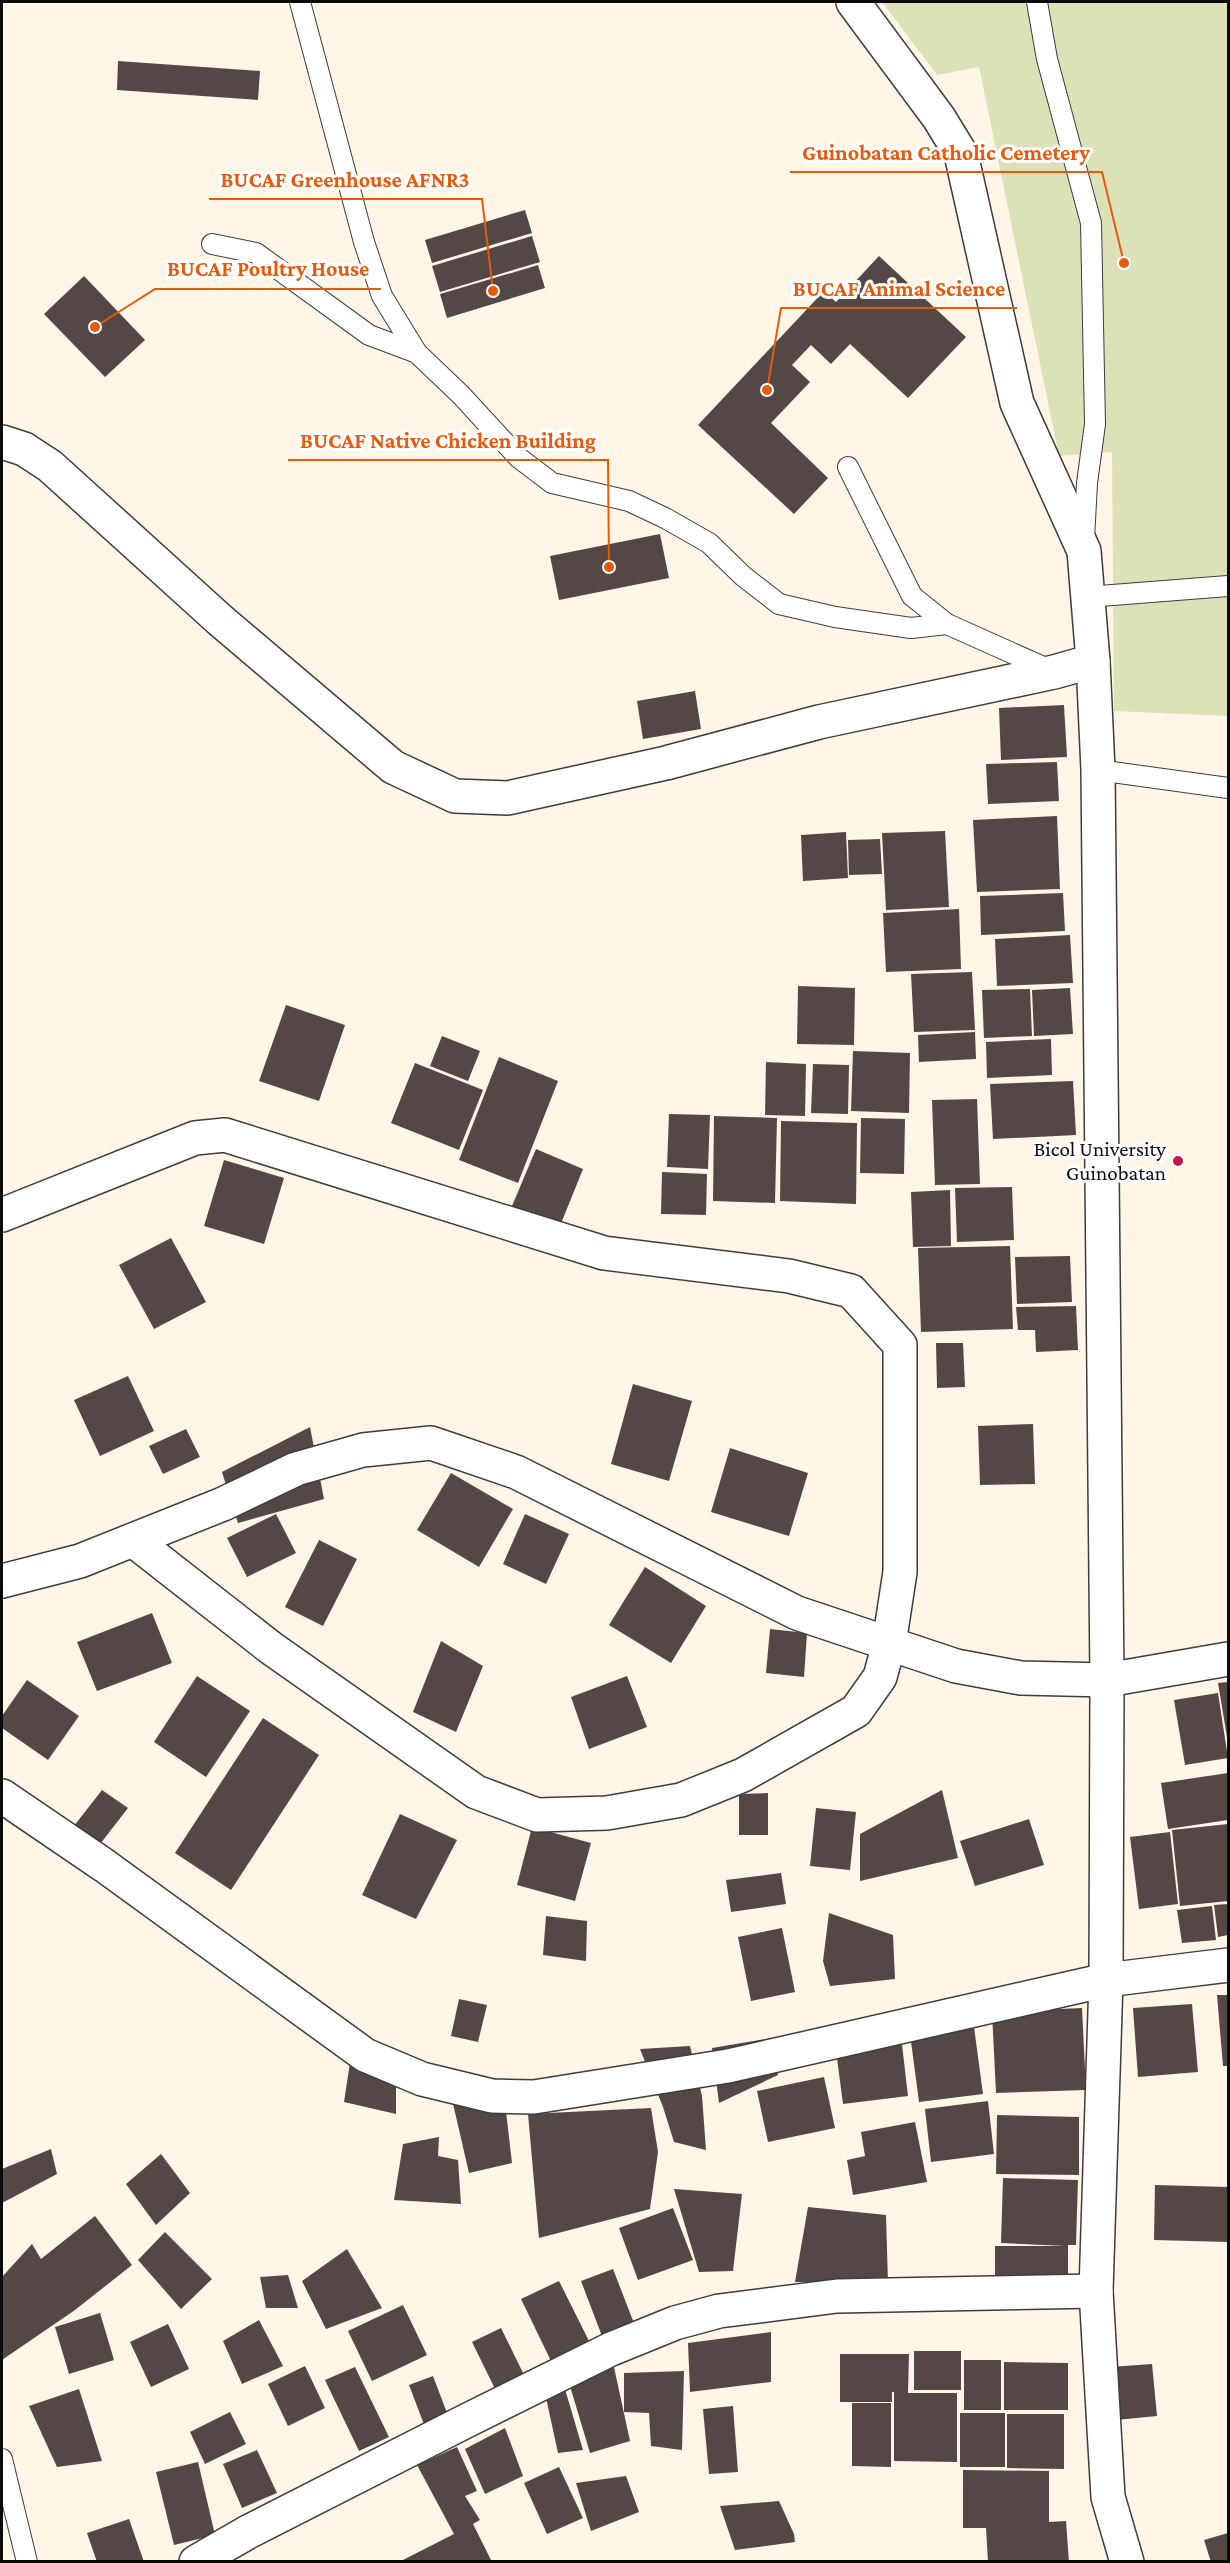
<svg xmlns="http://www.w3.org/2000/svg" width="1230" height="2563" font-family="'Crimson Pro',serif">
<rect width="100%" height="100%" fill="#fff6e7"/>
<polygon fill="#dce1b8" points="882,2 1228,2 1228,716 1114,711 1112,452 1059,456 979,67 937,75"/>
<g fill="#534846">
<polygon points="118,61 260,71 258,100 117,90"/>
<polygon points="525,210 532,233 432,263 425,240"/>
<polygon points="532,236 540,262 440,292 432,266"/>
<polygon points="879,256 966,337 908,398 850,344 831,364 811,345 792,365 810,382 771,423 828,478 794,514 698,425 824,291 836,302"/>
<polygon points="538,265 545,288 447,318 440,294"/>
<polygon points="84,276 145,340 105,377 44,314"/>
<polygon points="660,534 669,578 559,600 550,556"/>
<polygon points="695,691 701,729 643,739 637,701"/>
<polygon points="1064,705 1067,757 1001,760 999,708"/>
<polygon points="1057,762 1059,801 988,804 986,764"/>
<polygon points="1057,816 1060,889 977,892 973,820"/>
<polygon points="945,831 949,907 886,910 882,833"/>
<polygon points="846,832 848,878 803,881 801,835"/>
<polygon points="880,839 882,874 849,875 848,840"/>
<polygon points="1063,893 1065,931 981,935 980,896"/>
<polygon points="959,909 961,969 886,972 883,913"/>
<polygon points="1070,935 1073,983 997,986 995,939"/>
<polygon points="972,972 975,1030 914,1032 911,974"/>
<polygon points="798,986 855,988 854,1045 797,1044"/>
<polygon points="1070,988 1073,1034 1034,1036 1032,990"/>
<polygon points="1030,989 1032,1036 984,1038 982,990"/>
<polygon points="286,1005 345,1025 319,1101 259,1081"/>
<polygon points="975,1032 976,1059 919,1062 918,1035"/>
<polygon points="442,1036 480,1051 468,1081 430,1066"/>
<polygon points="1051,1039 1052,1075 987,1078 986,1042"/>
<polygon points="853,1051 910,1053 909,1113 851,1111"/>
<polygon points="499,1057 558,1081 518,1183 459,1160"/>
<polygon points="766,1062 806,1064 805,1116 765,1115"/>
<polygon points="415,1063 483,1090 459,1150 391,1123"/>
<polygon points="813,1064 849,1065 848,1114 811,1113"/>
<polygon points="1073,1081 1076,1135 993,1139 990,1084"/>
<polygon points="977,1099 980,1184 935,1185 932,1100"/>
<polygon points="669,1114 710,1115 708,1169 667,1167"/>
<polygon points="714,1116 777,1118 775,1203 713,1201"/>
<polygon points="861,1118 905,1119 904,1174 860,1173"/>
<polygon points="781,1121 857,1123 856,1204 780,1201"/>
<polygon points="536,1149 583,1169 560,1226 512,1206"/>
<polygon points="224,1160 284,1178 264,1244 204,1226"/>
<polygon points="662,1172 707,1174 706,1215 661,1214"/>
<polygon points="1012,1187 1014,1240 957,1242 955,1188"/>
<polygon points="950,1190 951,1246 913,1247 911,1192"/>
<polygon points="171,1238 206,1302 154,1329 119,1265"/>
<polygon points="1010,1246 1013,1329 921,1332 918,1248"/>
<polygon points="1070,1256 1072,1302 1017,1304 1015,1257"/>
<polygon points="1076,1306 1078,1350 1036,1352 1035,1330 1018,1330 1016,1307"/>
<polygon points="936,1343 963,1343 965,1387 937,1388"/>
<polygon points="128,1376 154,1431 100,1456 74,1400"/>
<polygon points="633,1384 692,1401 669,1481 611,1464"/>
<polygon points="1033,1424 1035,1484 980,1485 978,1426"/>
<polygon points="310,1427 324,1499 238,1523 222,1472"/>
<polygon points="186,1429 200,1457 163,1474 149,1446"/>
<polygon points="730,1448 808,1473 789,1536 711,1512"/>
<polygon points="451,1473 513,1509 479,1567 417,1530"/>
<polygon points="276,1514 296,1553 247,1577 227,1538"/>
<polygon points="525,1514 569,1534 546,1584 503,1564"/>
<polygon points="319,1540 357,1559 323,1626 285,1607"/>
<polygon points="645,1567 706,1606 671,1663 609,1625"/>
<polygon points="152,1613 172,1663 97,1691 77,1642"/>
<polygon points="770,1629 807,1633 804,1677 766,1673"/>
<polygon points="441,1641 483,1666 456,1732 413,1712"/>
<polygon points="197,1676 250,1711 206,1777 154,1742"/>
<polygon points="627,1676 647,1727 589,1749 571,1697"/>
<polygon points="27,1680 79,1716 48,1760 2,1728 2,1716"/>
<polygon points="1228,1682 1228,1737 1227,1737 1218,1683"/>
<polygon points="1218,1693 1228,1758 1185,1765 1174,1700"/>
<polygon points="263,1718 319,1755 231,1890 175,1853"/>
<polygon points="1228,1773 1228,1820 1168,1829 1161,1783"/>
<polygon points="102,1790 128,1808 97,1848 70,1831"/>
<polygon points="942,1790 958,1858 860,1881 860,1834"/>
<polygon points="768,1793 768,1835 739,1835 739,1794"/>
<polygon points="816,1808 856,1812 850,1870 810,1866"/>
<polygon points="400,1814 457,1840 416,1919 362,1895"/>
<polygon points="1029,1819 1044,1865 975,1886 960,1841"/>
<polygon points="1228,1824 1228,1901 1180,1906 1172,1830"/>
<polygon points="532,1827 591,1843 575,1901 517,1885"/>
<polygon points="1170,1832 1178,1904 1139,1909 1130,1837"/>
<polygon points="781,1873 786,1904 731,1912 726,1880"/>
<polygon points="1228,1904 1228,1935 1218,1937 1214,1905"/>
<polygon points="1212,1906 1216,1940 1182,1943 1177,1910"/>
<polygon points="829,1913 893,1935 895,1979 830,1986 823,1961"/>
<polygon points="546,1916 587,1921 586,1961 543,1955"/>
<polygon points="782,1928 795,1992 751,2001 738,1937"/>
<polygon points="1217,1995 1228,1995 1228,2066 1223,2066"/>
<polygon points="459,1999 487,2005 478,2042 451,2036"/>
<polygon points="1192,2004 1198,2072 1138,2077 1133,2008"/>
<polygon points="1082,2008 1086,2090 996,2093 992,2012"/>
<polygon points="974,2027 983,2094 919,2102 910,2034"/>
<polygon points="901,2036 908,2096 843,2104 835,2043"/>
<polygon points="772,2038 778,2075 719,2103 712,2048"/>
<polygon points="690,2046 702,2096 706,2150 674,2142 663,2107 640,2049"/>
<polygon points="351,2056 396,2076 396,2114 344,2102"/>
<polygon points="824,2077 835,2128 768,2142 757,2091"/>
<polygon points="451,2095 505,2103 512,2163 469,2173"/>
<polygon points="988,2101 994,2154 931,2162 925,2109"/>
<polygon points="651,2108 658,2152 650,2209 539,2238 528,2114"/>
<polygon points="997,2115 1079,2117 1079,2175 996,2174"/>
<polygon points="915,2122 927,2182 853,2195 847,2160 865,2156 861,2132"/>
<polygon points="439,2137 438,2156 458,2160 461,2204 394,2200 403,2144"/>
<polygon points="51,2149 57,2174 2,2203 2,2169"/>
<polygon points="161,2154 190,2193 156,2225 126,2184"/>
<polygon points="1003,2178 1078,2180 1076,2245 1068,2245 1068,2291 995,2292 995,2246 1065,2246 1001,2243"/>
<polygon points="1155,2185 1228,2187 1228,2242 1154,2240"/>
<polygon points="674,2189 742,2194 733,2271 699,2272"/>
<polygon points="808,2207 886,2215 888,2283 795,2282"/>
<polygon points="673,2208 693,2260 638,2280 619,2228"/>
<polygon points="95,2216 132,2265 75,2310 2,2360 2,2277 32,2244 41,2259"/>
<polygon points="165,2232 212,2279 181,2309 138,2260"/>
<polygon points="347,2249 382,2308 326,2329 302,2281"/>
<polygon points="613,2269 637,2331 605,2344 581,2281"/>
<polygon points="288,2275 298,2308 266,2308 260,2277"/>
<polygon points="559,2281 590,2343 551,2361 521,2299"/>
<polygon points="403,2305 427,2355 372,2381 348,2331"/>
<polygon points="100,2313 114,2360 69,2374 55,2327"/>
<polygon points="259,2320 283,2366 242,2384 223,2341"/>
<polygon points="168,2324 189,2369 151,2387 130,2342"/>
<polygon points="501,2328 528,2383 499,2397 472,2342"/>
<polygon points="771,2332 771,2382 690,2392 688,2343"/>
<rect x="914" y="2351" width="47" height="39"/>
<polygon points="840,2354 909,2354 908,2393 957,2393 957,2462 894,2461 894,2392 892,2392 892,2402 840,2402"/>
<polygon points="612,2358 630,2441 590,2453 567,2376"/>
<rect x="964" y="2360" width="37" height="50"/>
<polygon points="1004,2362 1068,2363 1068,2410 1004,2410"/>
<polygon points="1152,2364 1157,2416 1116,2420 1110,2367"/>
<polygon points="305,2366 325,2408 288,2426 268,2384"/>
<polygon points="355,2367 389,2437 359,2451 325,2380"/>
<polygon points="684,2371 682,2450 651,2446 649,2413 624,2412 624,2373"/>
<polygon points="433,2376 452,2426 428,2435 409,2385"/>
<polygon points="562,2379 583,2450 558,2453 543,2384"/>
<polygon points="79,2389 102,2461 57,2467 29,2406"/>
<polygon points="852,2403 891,2403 891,2467 852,2466"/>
<polygon points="733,2406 738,2472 709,2474 703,2409"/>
<polygon points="230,2412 246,2444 205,2464 190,2432"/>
<rect x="960" y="2413" width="45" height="54"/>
<polygon points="1007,2414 1064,2414 1064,2469 1007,2468"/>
<polygon points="505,2428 523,2476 485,2494 465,2449"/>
<polygon points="457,2447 477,2491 465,2496 480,2520 473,2524 492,2562 399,2562 454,2534 417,2465"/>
<polygon points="257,2450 277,2493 242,2508 223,2464"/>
<polygon points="198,2462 215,2535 174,2545 156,2472"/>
<polygon points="559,2467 583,2518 547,2534 524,2483"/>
<polygon points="963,2470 1049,2471 1049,2522 1066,2521 1069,2562 988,2562 986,2528 963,2528"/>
<polygon points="626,2476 639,2512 591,2531 576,2483"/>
<polygon points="779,2501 794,2534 795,2542 735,2550 720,2506"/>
<polygon points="129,2519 144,2562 97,2562 87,2533"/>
<polygon points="1228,2533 1228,2562 1211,2562 1204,2540"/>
</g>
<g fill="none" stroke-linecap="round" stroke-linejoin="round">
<g stroke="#3d3d3d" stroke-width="22">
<g id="service">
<polyline points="300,2 364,242 382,296 417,353"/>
<polyline points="1037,2 1047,59 1091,223 1095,424 1087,483 1084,540"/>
<polyline points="212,244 256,253 369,335 417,353 461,395 519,458 552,483 629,501 665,518 709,543 743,576 779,604 835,617 911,628 947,624"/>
<polyline points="848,467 912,596 947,624 1052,671"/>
<polyline points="1087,597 1228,586"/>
<polyline points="1098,770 1228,788"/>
<polyline points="2,2459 27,2562"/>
</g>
</g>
<g stroke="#3d3d3d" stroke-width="36">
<g id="minor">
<polyline points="853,2 939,118 961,154 1017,403 1084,551 1093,661 1098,770 1107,1680 1106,1980 1096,2291 1108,2497 1127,2562"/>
<polyline points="2,442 24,449 50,466 220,620 393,767 455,796 508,798 666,763 819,722 1054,672 1093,661"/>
<polyline points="2,1215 195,1138 225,1135 604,1253 789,1276 851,1291 900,1345 900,1572 889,1644 880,1677 856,1711 743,1775 681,1800 607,1813 537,1815 476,1792 271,1648 133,1540"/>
<polyline points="2,1581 80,1561 223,1504 296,1469 363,1450 431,1443 516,1472 797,1613 956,1666 1021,1678 1107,1680 1228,1659"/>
<polyline points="2,1796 105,1866 365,2055 422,2079 492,2096 534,2097 728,2066 1106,1980 1228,1965"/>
<polyline points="196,2562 248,2532 466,2421 611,2349 675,2323 719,2311 837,2296 1096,2291"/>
</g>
</g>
<use href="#service" stroke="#fff" stroke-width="20"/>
<use href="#minor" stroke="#fff" stroke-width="33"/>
</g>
<circle fill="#c31a44" stroke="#fff" stroke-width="2" cx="1178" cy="1161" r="6"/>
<g text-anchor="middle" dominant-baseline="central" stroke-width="6" stroke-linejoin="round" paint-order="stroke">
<g font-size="21" fill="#0a0a0a" stroke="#fff" text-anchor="end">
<text x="1166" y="1149">Bicol University<tspan x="1166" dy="24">Guinobatan</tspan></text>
</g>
</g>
<path fill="none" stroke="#e8590c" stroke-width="2" d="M1124 263L1102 172H790M493 291L482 199H209M95 327L155 289H381M767 390L781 308H1017M609 567L608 460H288"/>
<g fill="#e8590c" stroke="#fff" stroke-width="2">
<circle cx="1124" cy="263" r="6"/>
<circle cx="493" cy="291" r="6"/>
<circle cx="95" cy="327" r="6"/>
<circle cx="767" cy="390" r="6"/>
<circle cx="609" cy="567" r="6"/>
</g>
<g font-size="22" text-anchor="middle" font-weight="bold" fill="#e8590c" stroke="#fff" stroke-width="6" stroke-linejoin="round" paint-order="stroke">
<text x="946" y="160">Guinobatan Catholic Cemetery</text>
<text x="345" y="187">BUCAF Greenhouse AFNR3</text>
<text x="268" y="276">BUCAF Poultry House</text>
<text x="899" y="296">BUCAF Animal Science</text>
<text x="448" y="448">BUCAF Native Chicken Building</text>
</g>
<rect width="1230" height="2563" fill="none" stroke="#0a0a0a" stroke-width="6"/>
</svg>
